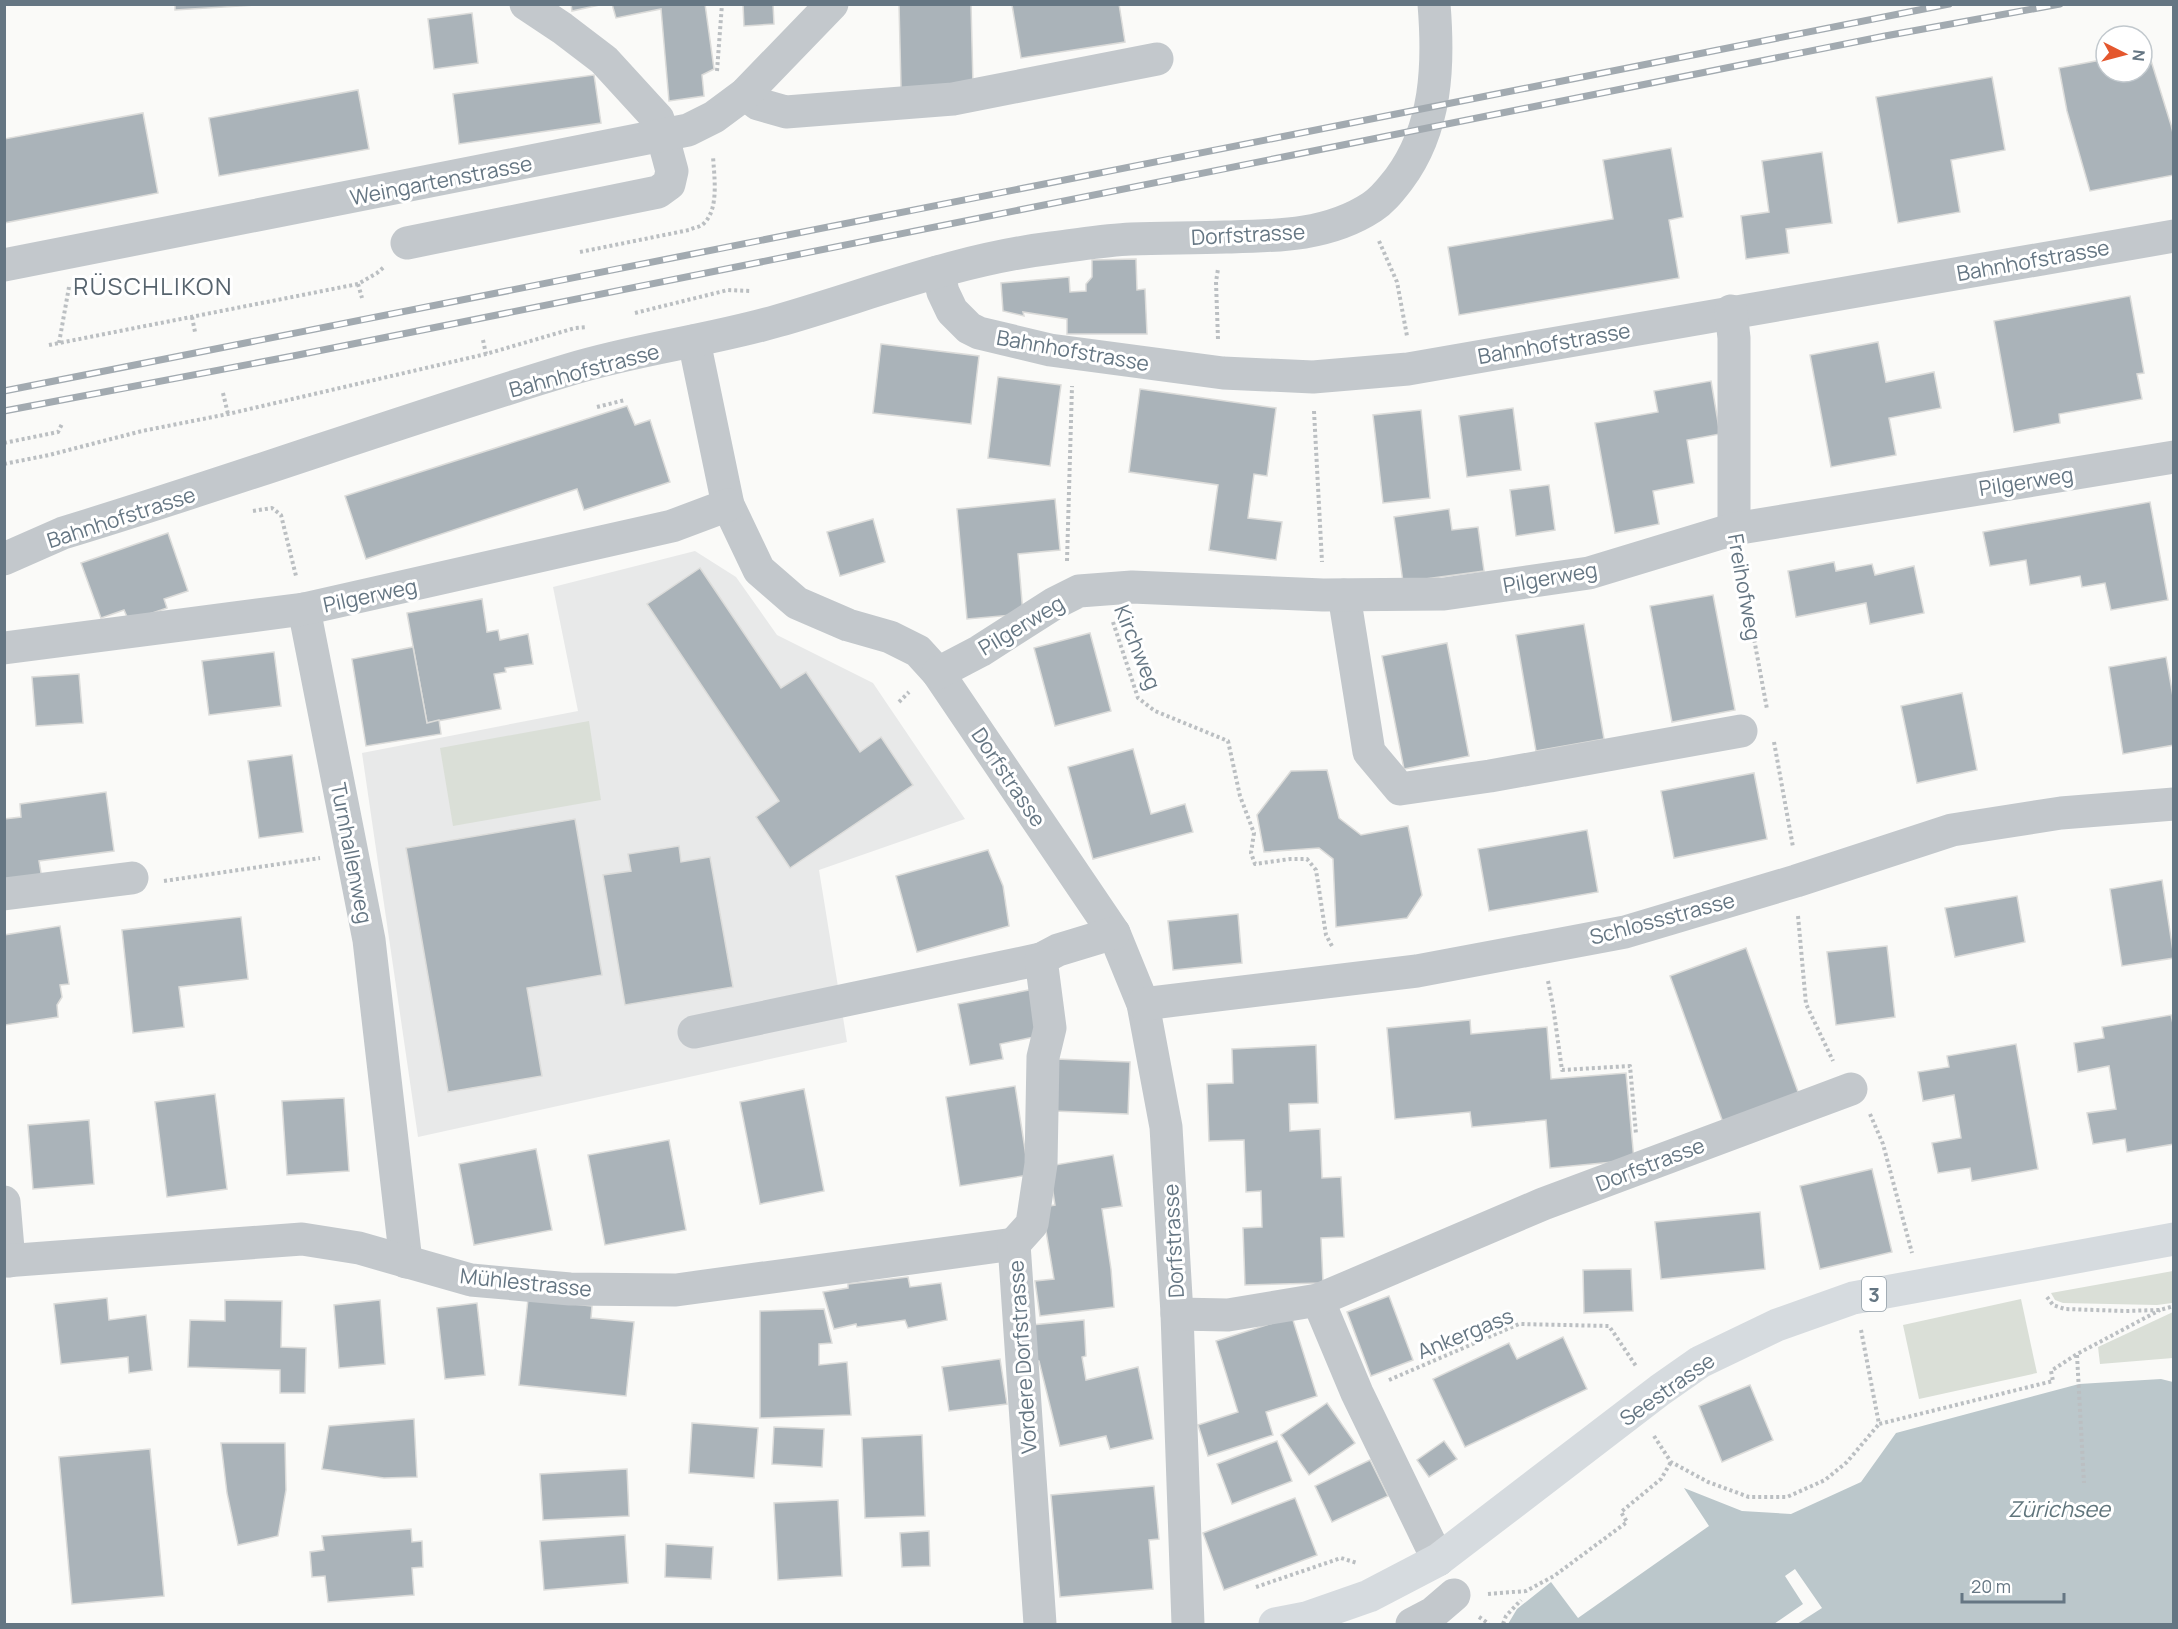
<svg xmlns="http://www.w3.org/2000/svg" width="2178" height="1629" font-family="Manrope,sans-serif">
<rect width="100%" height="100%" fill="#fafaf8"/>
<polygon fill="#e8e9e9" points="695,551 736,577 777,635 873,683 965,819 819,870 847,1042 418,1137 362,753 578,711 553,587"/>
<g fill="#dadfd7">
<polygon points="589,721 601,800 453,826 440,748"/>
<polygon points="2173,1271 2173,1302 2172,1303 2157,1305 2063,1303 2055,1300 2051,1293"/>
<polygon points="2021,1299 2037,1373 1919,1399 1903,1325"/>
<polygon points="2173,1312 2173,1358 2100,1364 2098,1347"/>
</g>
<polygon fill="#bbc7cb" points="2161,1379 2173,1382 2173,1624 1508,1624 1517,1609 1551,1582 1578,1618 1709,1526 1684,1488 1742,1511 1791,1514 1861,1482 1896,1433 2079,1384"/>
<polygon fill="#fafaf8" points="1795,1569 1822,1608 1797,1624 1774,1624 1803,1604 1785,1576"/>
<g fill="#aab3b9" stroke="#dcdcda" stroke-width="1.5">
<polygon points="175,4 270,4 175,10"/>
<polygon points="571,4 604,4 572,11"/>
<polygon points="612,4 705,4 714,69 702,75 704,96 669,101 661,9 616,18"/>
<polygon points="743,4 773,4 774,24 744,26"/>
<polygon points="899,4 971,4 973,86 901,88"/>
<polygon points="1119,4 1125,42 1021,58 1012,5"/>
<polygon points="472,13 478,63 434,69 428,19"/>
<polygon points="2148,51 2171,125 2174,137 2174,175 2090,191 2067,111 2059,68 2106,59 2106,72 2142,72 2142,52"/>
<polygon points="594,75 601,123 459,144 453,94"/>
<polygon points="1992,77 2005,150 1951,160 1960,212 1898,223 1876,97"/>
<polygon points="358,90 369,149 219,176 209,118"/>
<polygon points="143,113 158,193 4,223 4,139"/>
<polygon points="1671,148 1683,217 1669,220 1679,278 1459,315 1448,247 1613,219 1603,160"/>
<polygon points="1822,152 1832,223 1786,229 1789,253 1746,259 1741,216 1769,212 1762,161"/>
<polygon points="1136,259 1137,290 1145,289 1147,334 1067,334 1067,319 1023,312 1024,316 1003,311 1001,283 1069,277 1070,292 1086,291 1086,284 1092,277 1092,260"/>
<polygon points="2130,296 2144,373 2137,374 2142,399 2059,414 2060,423 2014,432 1994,321"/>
<polygon points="1878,342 1886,382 1934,372 1941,408 1889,418 1896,455 1831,467 1810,355"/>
<polygon points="881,344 979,356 971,424 873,413"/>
<polygon points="998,377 1061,385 1050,466 988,458"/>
<polygon points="1711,381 1720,434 1687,440 1694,483 1653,491 1659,524 1615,533 1595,423 1658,412 1654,391"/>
<polygon points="1140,389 1276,408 1267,476 1254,474 1248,518 1282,522 1276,560 1209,550 1218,485 1129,472"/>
<polygon points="627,406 635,425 650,420 670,482 584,510 577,489 366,559 345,496"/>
<polygon points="1513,408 1521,470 1467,477 1459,416"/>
<polygon points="1421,410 1430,498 1383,503 1373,415"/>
<polygon points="1549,485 1555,530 1516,536 1510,490"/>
<polygon points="1055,499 1060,550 1018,554 1023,614 967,619 957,509"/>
<polygon points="2150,502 2168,600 2111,610 2105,583 2082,587 2080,576 2030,585 2026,560 1990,566 1983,532"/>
<polygon points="1449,509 1452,530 1478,527 1484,571 1403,582 1394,517"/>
<polygon points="873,519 885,562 840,576 827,532"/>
<polygon points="168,533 188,591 164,599 167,608 129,621 124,610 101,618 81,563"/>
<polygon points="1834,562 1836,571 1872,564 1875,575 1914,566 1924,613 1870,624 1866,603 1796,617 1788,571"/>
<polygon points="700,568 781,688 806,672 860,752 881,737 913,785 790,868 756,817 779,801 647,604"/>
<polygon points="1713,595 1735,710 1672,722 1650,606"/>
<polygon points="482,599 487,632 498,630 500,640 528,634 533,664 505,668 506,672 494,674 501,709 427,723 407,613"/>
<polygon points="1584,624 1604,739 1536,751 1516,635"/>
<polygon points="1090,633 1111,711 1055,726 1034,648"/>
<polygon points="1447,643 1469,756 1404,769 1382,656"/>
<polygon points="413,647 427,723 439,720 441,734 366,746 352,659"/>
<polygon points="274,652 281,706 209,715 202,661"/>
<polygon points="2166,657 2174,702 2174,745 2123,754 2109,667"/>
<polygon points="79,674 83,723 36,726 32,677"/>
<polygon points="1962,693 1977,770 1917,783 1901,706"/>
<polygon points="1133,749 1151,814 1185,804 1193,832 1093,859 1068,767"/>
<polygon points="292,755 303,832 259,838 248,761"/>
<polygon points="1327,770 1339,818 1361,835 1408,826 1422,895 1407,918 1336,927 1333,859 1319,848 1264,852 1257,815 1291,771"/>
<polygon points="1754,773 1767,839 1674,858 1661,791"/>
<polygon points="106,792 114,851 39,861 42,879 4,884 4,819 21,817 20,804"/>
<polygon points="575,819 602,975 527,988 542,1076 448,1092 406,848"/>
<polygon points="1587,830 1598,892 1489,911 1478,849"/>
<polygon points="679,846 681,862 710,857 733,987 625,1005 603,875 631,871 628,854"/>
<polygon points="988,850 1003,886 1009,926 917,952 896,876"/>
<polygon points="2162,880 2174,958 2122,966 2110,889"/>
<polygon points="2017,896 2025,942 1955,957 1945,908"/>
<polygon points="1238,914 1242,963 1173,970 1168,921"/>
<polygon points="241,917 248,979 179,987 184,1027 133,1033 122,930"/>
<polygon points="60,926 69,984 60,985 62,997 57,1005 58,1017 5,1025 4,935"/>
<polygon points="1887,946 1895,1017 1836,1025 1827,952"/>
<polygon points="1746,948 1801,1100 1725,1128 1670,976"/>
<polygon points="1034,989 1043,1035 1000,1044 1003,1059 970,1065 958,1004"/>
<polygon points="2171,1015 2174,1028 2174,1144 2127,1152 2125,1139 2093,1144 2087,1113 2116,1109 2109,1066 2078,1072 2074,1043 2104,1038 2102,1027"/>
<polygon points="1470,1020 1471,1034 1547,1027 1551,1079 1626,1073 1634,1160 1550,1168 1546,1120 1472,1127 1470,1112 1395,1119 1387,1028"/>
<polygon points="2016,1044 2038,1169 1972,1181 1970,1168 1938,1173 1932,1143 1961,1138 1954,1095 1923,1101 1918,1072 1949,1067 1947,1056"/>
<polygon points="1316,1045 1318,1103 1289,1104 1290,1131 1320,1129 1322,1178 1341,1177 1344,1237 1321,1238 1323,1283 1245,1285 1243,1228 1262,1227 1261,1191 1246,1192 1244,1140 1209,1141 1207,1084 1233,1083 1232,1049"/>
<polygon points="1056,1059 1130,1062 1128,1114 1054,1111"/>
<polygon points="1015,1086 1029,1175 960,1186 946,1097"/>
<polygon points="804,1089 824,1191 760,1204 740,1102"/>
<polygon points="215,1094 227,1189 167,1197 155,1102"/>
<polygon points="344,1098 349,1171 287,1175 282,1101"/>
<polygon points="89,1120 94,1184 33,1189 28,1125"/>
<polygon points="669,1140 686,1230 605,1245 588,1155"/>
<polygon points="536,1149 552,1230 474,1245 459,1164"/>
<polygon points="1113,1155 1122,1206 1102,1209 1111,1269 1114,1307 1040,1316 1035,1281 1054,1279 1042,1207 1055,1205 1049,1166"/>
<polygon points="1872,1169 1892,1252 1820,1269 1800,1186"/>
<polygon points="1760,1212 1765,1269 1661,1279 1655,1222"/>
<polygon points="1631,1269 1633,1311 1584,1313 1583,1270"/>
<polygon points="908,1277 910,1287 941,1283 947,1320 908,1328 905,1320 857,1327 856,1324 834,1329 823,1292 848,1288 848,1284"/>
<polygon points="1389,1296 1413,1360 1371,1376 1347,1312"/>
<polygon points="107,1298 109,1320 146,1315 152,1370 129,1373 128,1357 61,1364 54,1304"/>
<polygon points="528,1299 592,1306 591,1318 634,1322 626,1396 519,1385"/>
<polygon points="225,1300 282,1301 281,1347 306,1348 305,1393 280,1393 280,1370 188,1367 190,1320 225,1321"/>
<polygon points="380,1300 385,1364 339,1368 334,1305"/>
<polygon points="477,1303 485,1375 445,1379 437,1308"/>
<polygon points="824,1309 832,1343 819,1344 819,1365 847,1362 851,1415 760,1418 760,1311"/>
<polygon points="1292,1317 1317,1396 1266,1412 1273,1435 1208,1456 1198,1425 1238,1412 1216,1341"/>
<polygon points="1084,1320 1086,1356 1082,1357 1086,1380 1138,1367 1153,1439 1110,1449 1106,1436 1060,1446 1039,1361 1036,1360 1031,1325"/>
<polygon points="1563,1337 1587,1389 1465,1447 1433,1379 1509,1343 1517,1359"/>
<polygon points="1000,1359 1007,1404 949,1411 942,1367"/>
<polygon points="1750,1385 1773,1440 1722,1462 1699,1406"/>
<polygon points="1327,1403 1355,1443 1309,1475 1281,1435"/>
<polygon points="414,1419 417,1477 384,1478 322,1469 329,1426"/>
<polygon points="692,1423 758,1428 754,1478 689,1473"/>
<polygon points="774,1427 824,1429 822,1467 772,1464"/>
<polygon points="922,1435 925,1516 865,1518 862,1438"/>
<polygon points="1277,1441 1292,1481 1232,1504 1217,1464"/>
<polygon points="1444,1441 1457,1459 1429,1477 1417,1460"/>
<polygon points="221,1443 285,1443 286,1490 278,1536 238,1545 227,1493"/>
<polygon points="150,1449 164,1596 72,1604 59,1457"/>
<polygon points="1370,1460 1388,1496 1332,1522 1315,1486"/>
<polygon points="627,1469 629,1516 543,1520 540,1474"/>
<polygon points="1154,1486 1159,1539 1149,1540 1153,1589 1060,1597 1051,1495"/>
<polygon points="1295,1498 1317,1555 1224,1590 1203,1533"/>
<polygon points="838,1500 842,1576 778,1580 774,1503"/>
<polygon points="411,1529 412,1542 422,1541 423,1567 412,1568 414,1595 328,1602 325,1576 312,1577 310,1552 324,1550 322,1536"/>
<polygon points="929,1531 930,1566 902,1567 900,1533"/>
<polygon points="625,1535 628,1583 544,1590 540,1541"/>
<polygon points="666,1544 713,1547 711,1579 665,1577"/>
</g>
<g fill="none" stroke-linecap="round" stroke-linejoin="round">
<g stroke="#bbbfc2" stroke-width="4" stroke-dasharray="3 3" stroke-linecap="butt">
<polyline points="717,71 722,4"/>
<polyline points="1379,241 1397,282 1407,336"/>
<path d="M580,252L689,230C693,228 699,227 702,225C720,211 714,176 713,156"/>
<polyline points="358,284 362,298"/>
<polyline points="635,313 728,290 752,291"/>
<polyline points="192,317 195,332"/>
<polyline points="1218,339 1216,282 1218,269"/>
<polyline points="483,340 486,354"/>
<polyline points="59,343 69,287"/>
<polyline points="49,345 358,284 377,273 385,266"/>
<polyline points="223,393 228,414"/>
<polyline points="597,407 625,400"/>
<polyline points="1314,411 1322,562"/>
<polyline points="4,443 58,432 62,424"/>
<polyline points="4,464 49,455 142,431 228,414 486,354 575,328 587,327"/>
<polyline points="253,511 272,508 281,515 296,576"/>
<polyline points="1067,561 1072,386"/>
<polyline points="1740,563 1767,709"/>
<polyline points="1113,622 1138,698 1155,711 1228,741 1240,796 1254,833 1251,853 1255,864 1290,859 1307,859 1316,870 1326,935 1333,948"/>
<polyline points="899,702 909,692"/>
<polyline points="1774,742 1793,847"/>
<polyline points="164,881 320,858"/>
<polyline points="1798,916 1806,1004 1833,1061"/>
<polyline points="1548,981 1553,1006 1562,1070 1630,1066 1636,1134"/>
<polyline points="1870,1114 1883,1144 1912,1253"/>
<polyline points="2047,1297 2053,1305 2065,1309 2125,1311 2160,1310 2174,1306"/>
<polyline points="1861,1330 1879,1424 2053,1381 2051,1371 2077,1354 2160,1310"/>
<polyline points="2077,1355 2084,1483"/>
<polyline points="1389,1380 1519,1324 1609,1326 1636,1366"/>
<polyline points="1654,1436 1671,1462 1708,1482 1749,1497 1787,1497 1825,1480 1847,1462 1879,1424"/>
<polyline points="1256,1587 1341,1558 1357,1563"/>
<polyline points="1488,1594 1526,1591 1554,1576 1627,1522 1621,1512 1661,1479 1671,1462"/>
<polyline points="1479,1617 1489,1624"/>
<polyline points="1503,1624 1506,1616 1521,1600"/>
</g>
<g stroke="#c3c8cc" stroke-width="33">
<polyline points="745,94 758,104 786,112 953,99 1157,59"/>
<polyline points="407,243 658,192 669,184 672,171 658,119 604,60 562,28 526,4"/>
<polyline points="4,265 688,130 714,117 745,94 832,4"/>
<polyline points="938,272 943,292 952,311 969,328 979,333 1050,350 1223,373 1313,377 1408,369 2174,236"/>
<polyline points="1731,311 1734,338 1734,529"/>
<polyline points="694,341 728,505 759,570 797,603 848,625 890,637 918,651 938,673 1114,933 1143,1004 1166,1127 1177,1314 1188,1624"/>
<path d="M4,559L63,533C232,482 399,421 568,370C636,349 708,341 777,321C868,295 958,259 1052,248C1078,245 1105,240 1131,239C1163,238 1194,238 1226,237C1276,236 1328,236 1372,207C1383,200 1391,189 1399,179C1437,128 1439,65 1434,4"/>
<polyline points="1344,595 1369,752 1400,789 1490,776 1741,731"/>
<polyline points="304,609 369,940 406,1262"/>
<polyline points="4,648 304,609 672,526 728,505"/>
<polyline points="938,673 980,651 1055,603 1079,591 1132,587 1323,595 1444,594 1589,573 1734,529 2174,457"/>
<polyline points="4,894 132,878"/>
<polyline points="1143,1004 1417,971 1625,932 1796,881 1952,830 2061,813 2174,804"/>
<polyline points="694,1032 1041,959"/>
<polyline points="4,1202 9,1261"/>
<polyline points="4,1261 302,1239 359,1248 471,1280 570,1289 676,1290 1014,1244"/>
<polyline points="1318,1300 1357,1393 1438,1560"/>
<polyline points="1177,1314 1228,1315 1318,1300 1543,1204 1851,1089"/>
<polyline points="1040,1624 1014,1244 1032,1224 1041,1164 1043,1057 1050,1028 1041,959 1058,950 1114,933"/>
<polyline points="1412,1624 1433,1613 1454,1595"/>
</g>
<polyline stroke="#d6dbdf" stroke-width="33" points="1275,1624 1306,1618 1369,1596 1438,1560 1660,1390 1700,1362 1777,1325 1853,1298 2174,1239"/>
<g stroke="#a2aab0" stroke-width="7">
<g id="rail">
<polyline points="4,391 1949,4"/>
<polyline points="4,411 293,356 1885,36 2060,4"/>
</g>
</g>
<use href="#rail" stroke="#fff" stroke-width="4.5" stroke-dasharray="14" stroke-linecap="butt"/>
</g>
<g text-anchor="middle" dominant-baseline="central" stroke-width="6" stroke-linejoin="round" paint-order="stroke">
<rect fill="#fff" stroke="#939fa8" stroke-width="1.5" x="1862" y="1277" width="24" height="34" rx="4.5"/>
<g font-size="20" font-weight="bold" fill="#657683">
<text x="1874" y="1294">3</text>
</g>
<g font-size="21" fill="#657683" stroke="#fff">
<text transform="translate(441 180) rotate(-11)">Weingartenstrasse</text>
<text transform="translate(1248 234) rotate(-3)">Dorfstrasse</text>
<text transform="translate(2033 260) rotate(-10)">Bahnhofstrasse</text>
<text transform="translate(1554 343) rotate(-10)">Bahnhofstrasse</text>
<text transform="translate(1073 350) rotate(10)">Bahnhofstrasse</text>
<text transform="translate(584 370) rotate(-15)">Bahnhofstrasse</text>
<text transform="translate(2026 481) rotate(-9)">Pilgerweg</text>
<text transform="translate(121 517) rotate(-18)">Bahnhofstrasse</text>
<text transform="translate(1550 577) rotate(-10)">Pilgerweg</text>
<text transform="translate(1745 587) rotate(80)">Freihofweg</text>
<text transform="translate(370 595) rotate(-12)">Pilgerweg</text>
<text transform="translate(1021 625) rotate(-31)">Pilgerweg</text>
<text transform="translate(1138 647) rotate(68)">Kirchweg</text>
<text transform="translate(1009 777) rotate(56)">Dorfstrasse</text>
<text transform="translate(352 853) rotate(79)">Turnhallenweg</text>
<text transform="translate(1662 918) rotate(-15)">Schlossstrasse</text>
<text transform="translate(1650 1164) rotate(-21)">Dorfstrasse</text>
<text transform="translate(1173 1241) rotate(-93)">Dorfstrasse</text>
<text transform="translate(526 1282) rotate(6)">Mühlestrasse</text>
<text transform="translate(1465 1333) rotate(-22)">Ankergass</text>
<text transform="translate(1022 1357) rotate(-94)">Vordere Dorfstrasse</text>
<text transform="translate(1667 1389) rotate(-35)">Seestrasse</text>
</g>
<g font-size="22" font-style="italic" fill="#60757c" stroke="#fff">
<text x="2059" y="1509">Zürichsee</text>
</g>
<g font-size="24" letter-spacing="1.5" fill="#57646e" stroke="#fff">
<text x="153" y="285">RÜSCHLIKON</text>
</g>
</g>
<rect width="2178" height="1629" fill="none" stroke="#657683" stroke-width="12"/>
<g transform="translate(2124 54) rotate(96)"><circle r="28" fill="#ffffff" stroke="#c1c8cd" stroke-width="1.5"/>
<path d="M0-4.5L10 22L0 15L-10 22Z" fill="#e4572e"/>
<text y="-9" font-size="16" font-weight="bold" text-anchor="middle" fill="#657683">N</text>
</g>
<path d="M1962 1593v9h102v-9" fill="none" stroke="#657683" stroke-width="3"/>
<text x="1971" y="1593" font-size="18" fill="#657683" stroke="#ffffff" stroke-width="4.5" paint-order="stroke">20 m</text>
</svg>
